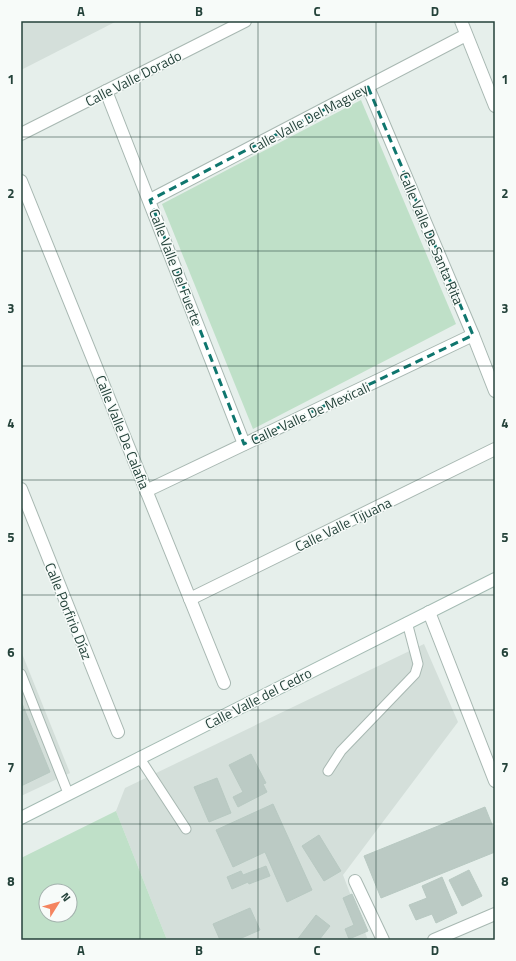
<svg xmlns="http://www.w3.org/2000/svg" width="516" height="961" font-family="'Titillium Web',sans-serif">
<rect width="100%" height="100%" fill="#e6efeb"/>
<g fill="#d4dfda">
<polygon points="21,21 117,21 21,70"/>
<polygon points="424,644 458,722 343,875 368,940 167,940 116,811 125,788"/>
<polygon points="21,651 70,773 21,796"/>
</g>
<g fill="#bfe0c8" fill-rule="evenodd">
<polygon points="361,100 456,324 253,429 162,204"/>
<path d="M116,811L167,940H21V858ZM46,891H70V915H46Z"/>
</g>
<g fill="#bbcac4" stroke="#b8c9c2">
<polygon points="21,701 50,772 21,786"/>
<polygon points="251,754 266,783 263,784 267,792 238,807 233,797 243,792 229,765"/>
<polygon points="217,778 231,813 209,822 194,787"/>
<polygon points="273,804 312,890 287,902 265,852 233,867 216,830"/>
<polygon points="485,807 495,832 495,852 381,898 364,856"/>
<polygon points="319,835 341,871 324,881 302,846"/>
<polygon points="266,866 270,876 249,884 248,882 232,889 227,877 241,871 243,875"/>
<polygon points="469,870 482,896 462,906 449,880"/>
<polygon points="442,877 457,913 436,923 432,914 416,920 409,905 427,898 422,886"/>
<polygon points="352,894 368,931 349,939 345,929 354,925 343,898"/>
<polygon points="250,908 260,930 237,940 220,940 213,924"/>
<polygon points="316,915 330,926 319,940 297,940"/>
</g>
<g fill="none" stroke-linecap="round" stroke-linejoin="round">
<g stroke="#a8b8b2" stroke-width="11">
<g id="lane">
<polyline points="21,674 68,793"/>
<polyline points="139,757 186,829"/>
<polyline points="328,771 341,751 415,674 418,664 407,622"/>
</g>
</g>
<g stroke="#a8b8b2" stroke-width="14">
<g id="street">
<polyline points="461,21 495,106"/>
<polyline points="368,87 473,335 495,391"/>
<polyline points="106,91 244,444"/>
<polyline points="21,134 245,21"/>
<polyline points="21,181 224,683"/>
<polyline points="150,200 466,35"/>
<polyline points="21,489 118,732"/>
<polyline points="146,491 473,335"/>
<polyline points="190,599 495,449"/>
<polyline points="429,612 495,781"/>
<polyline points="355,881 383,940"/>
<polyline points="434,940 495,914"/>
</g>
</g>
<g stroke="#a4bbb3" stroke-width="14">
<polyline id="secondary" points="21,818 495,579"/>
</g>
<use href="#lane" stroke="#fff" stroke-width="9"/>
<use href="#street" stroke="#fff" stroke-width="12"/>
<use href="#secondary" stroke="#fff" stroke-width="12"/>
</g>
<path fill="none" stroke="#0f766e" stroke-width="3" stroke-dasharray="8 5" stroke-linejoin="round" d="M368,87L473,335L244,444L150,200Z"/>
<path fill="none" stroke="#24423a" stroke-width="1" stroke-opacity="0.55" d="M140,21V940M258,21V940M376,21V940M21,137H495M21,251H495M21,366H495M21,480H495M21,595H495M21,710H495M21,824H495"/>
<g text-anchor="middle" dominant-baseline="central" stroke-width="3" stroke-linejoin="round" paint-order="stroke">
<g font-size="14" fill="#24423a" stroke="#f7fbf9">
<text transform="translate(133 78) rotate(-27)">Calle Valle Dorado</text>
<text transform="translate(308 118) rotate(-28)">Calle Valle Del Maguey</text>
<text transform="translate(432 238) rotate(67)">Calle Valle De Santa Rita</text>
<text transform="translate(176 267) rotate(69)">Calle Valle Del Fuerte</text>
<text transform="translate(310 413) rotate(-25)">Calle Valle De Mexicali</text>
<text transform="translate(123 432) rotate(68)">Calle Valle De Calafia</text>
<text transform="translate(343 524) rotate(-26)">Calle Valle Tijuana</text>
<text transform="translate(69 611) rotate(68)">Calle Porfirio Díaz</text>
<text transform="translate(258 698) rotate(-27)">Calle Valle del Cedro</text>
</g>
</g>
<rect width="516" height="961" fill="none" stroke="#f7fbf9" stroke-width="44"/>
<g transform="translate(58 903) rotate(53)"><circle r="19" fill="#f7fbf9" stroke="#a3b1ad"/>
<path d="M0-3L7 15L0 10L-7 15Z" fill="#f4845f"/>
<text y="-6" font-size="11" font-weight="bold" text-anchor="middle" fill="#24423a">N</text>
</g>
<rect x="22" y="22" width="472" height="917" fill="none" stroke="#24423a" stroke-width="1.5"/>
<g font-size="13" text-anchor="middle" font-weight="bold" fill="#24423a">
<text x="81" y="16">A</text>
<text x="199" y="16">B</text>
<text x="317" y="16">C</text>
<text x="435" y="16">D</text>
<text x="11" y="84">1</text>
<text x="505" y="84">1</text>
<text x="11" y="198">2</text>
<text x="505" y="198">2</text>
<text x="11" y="313">3</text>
<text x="505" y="313">3</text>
<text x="11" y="428">4</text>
<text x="505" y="428">4</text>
<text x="11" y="542">5</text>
<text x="505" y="542">5</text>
<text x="11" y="657">6</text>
<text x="505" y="657">6</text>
<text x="11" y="772">7</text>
<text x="505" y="772">7</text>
<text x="11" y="886">8</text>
<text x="505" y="886">8</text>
<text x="81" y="955">A</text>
<text x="199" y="955">B</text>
<text x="317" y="955">C</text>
<text x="435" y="955">D</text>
</g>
</svg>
